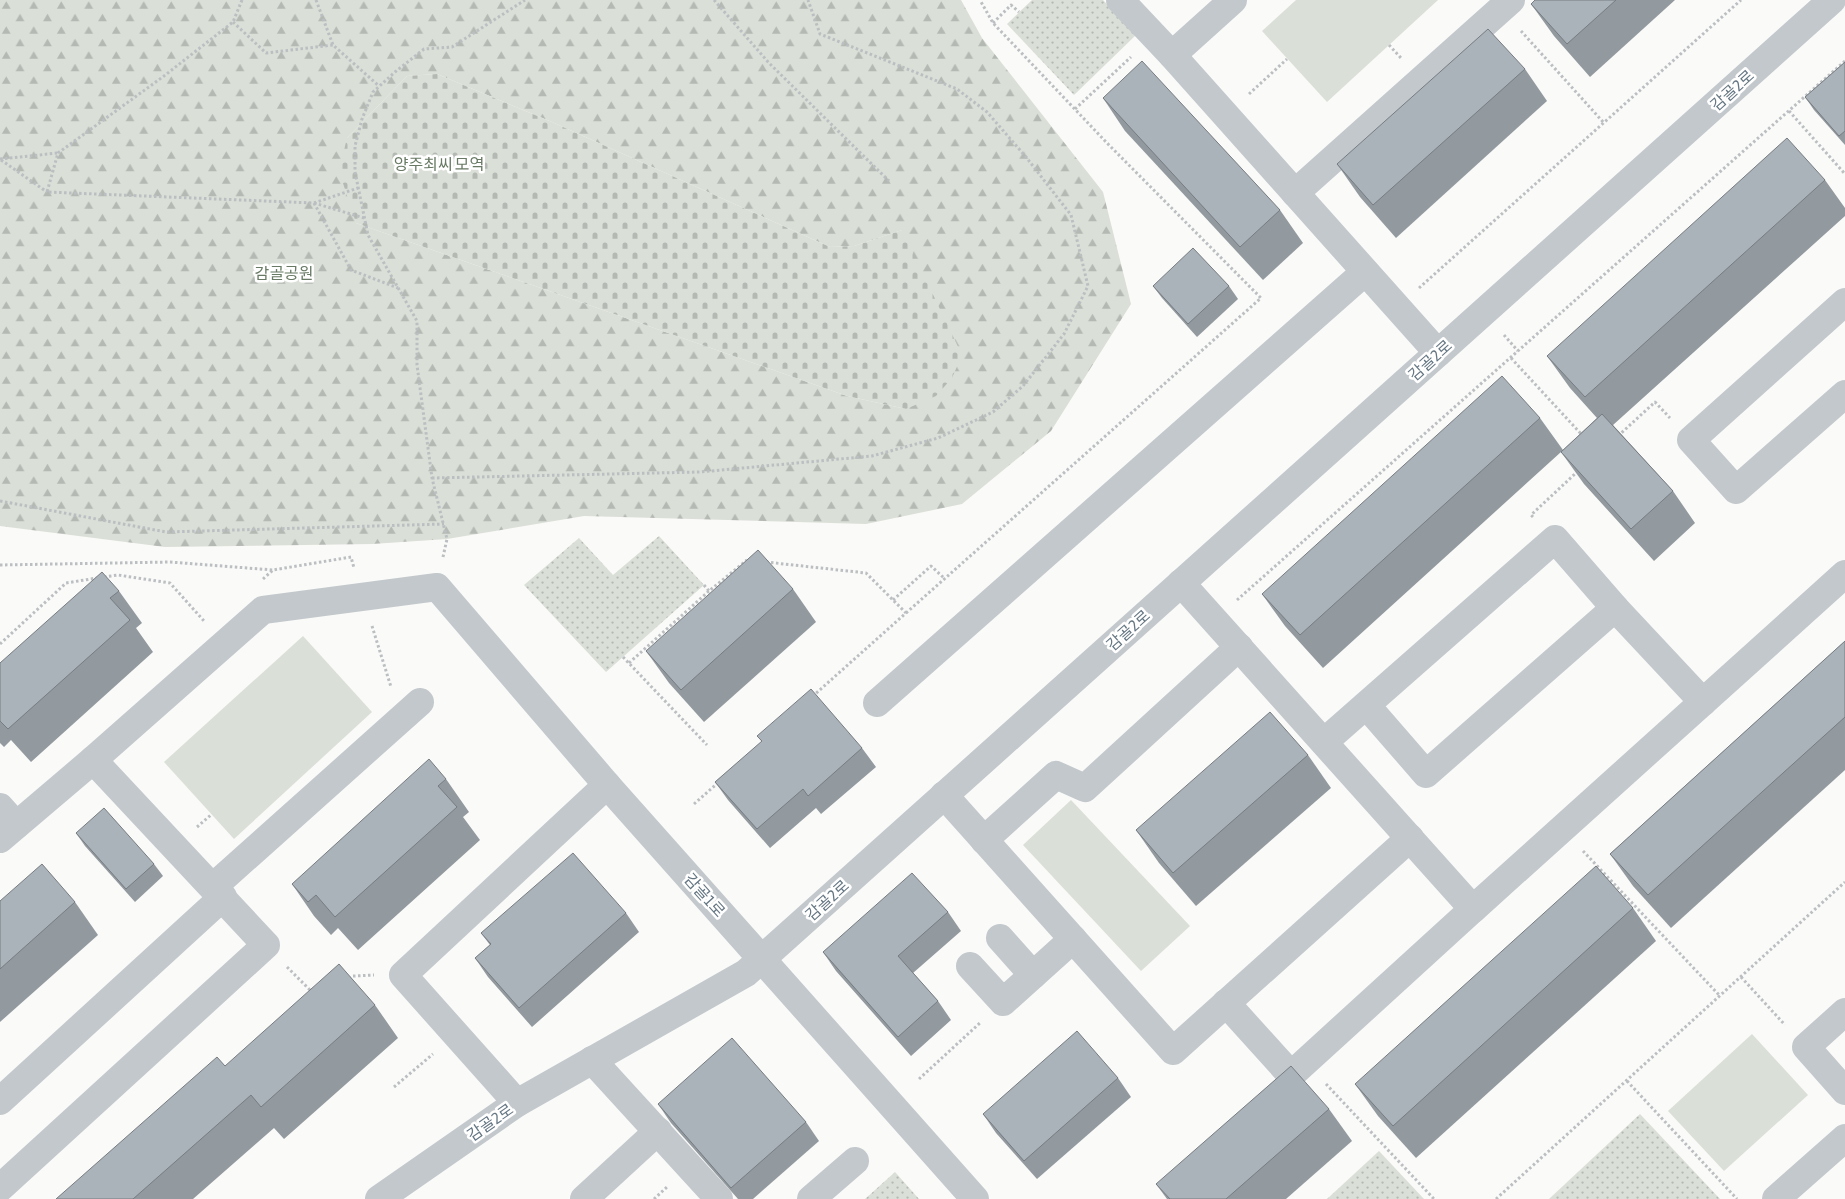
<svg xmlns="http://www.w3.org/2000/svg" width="1845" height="1199" font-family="'Asap Condensed','Noto Sans KR',sans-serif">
<defs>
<pattern id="green-dots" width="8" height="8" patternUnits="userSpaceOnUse" patternTransform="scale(1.25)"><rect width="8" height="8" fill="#dadfd7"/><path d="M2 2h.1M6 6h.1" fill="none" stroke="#b4b9b4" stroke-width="1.8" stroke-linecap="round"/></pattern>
<pattern id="forest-firs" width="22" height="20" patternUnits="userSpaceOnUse" patternTransform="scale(1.25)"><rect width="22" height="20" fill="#dadfd7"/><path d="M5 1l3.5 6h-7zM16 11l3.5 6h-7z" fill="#b4b9b4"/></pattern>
<pattern id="cemetery-stones" width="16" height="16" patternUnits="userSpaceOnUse" patternTransform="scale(1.25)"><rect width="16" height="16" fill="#dadfd7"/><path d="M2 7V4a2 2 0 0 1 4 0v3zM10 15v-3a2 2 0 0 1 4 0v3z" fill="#b4b9b4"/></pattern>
</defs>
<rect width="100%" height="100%" fill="#fafaf8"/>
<g fill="url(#green-dots)">
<polygon points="1032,0 1103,0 1136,35 1074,95 1007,24"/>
<polygon points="659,536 704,585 606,672 524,585 579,538 613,575"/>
<polygon points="1640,1114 1720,1199 1549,1199"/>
<polygon points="1379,1151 1424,1199 1327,1199"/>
<polygon points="895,1172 919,1199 865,1199"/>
</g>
<path fill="url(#forest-firs)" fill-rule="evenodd" d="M0,0H961L982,38L1103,192L1131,304L1051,431L962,504L866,524L584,516L447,539L372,544L165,547L0,526ZM437,74L552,122L830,247L854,246L902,230L906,409L847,396L356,223L347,138L407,76Z"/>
<polygon fill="url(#cemetery-stones)" points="437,74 552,122 830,247 854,246 902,230 962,355 952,378 936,396 906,409 847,396 356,223 339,171 347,138 407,76"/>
<g fill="#dadfd7">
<polygon points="1296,0 1438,0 1327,102 1262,31"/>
<polygon points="303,636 372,712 234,839 164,762"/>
<polygon points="1071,800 1190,926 1141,971 1023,845"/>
<polygon points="1752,1034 1808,1095 1724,1171 1668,1111"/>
</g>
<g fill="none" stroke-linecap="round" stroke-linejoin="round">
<g stroke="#bbbfc2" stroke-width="3" stroke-dasharray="2.5 2.5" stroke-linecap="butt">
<polyline points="242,0 233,22 164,76 58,153 47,192 314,203 358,188"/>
<polyline points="316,0 333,45 379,86"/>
<polyline points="714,0 769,63 889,181"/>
<polyline points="233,22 266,53 333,45"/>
<polyline points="993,23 1011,5 1019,12"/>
<polyline points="1521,31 1604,123"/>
<polyline points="1389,45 1401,58"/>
<polyline points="1249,94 1287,59"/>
<polyline points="1075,109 1131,57"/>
<polyline points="1789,111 1845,174"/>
<polyline points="0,159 58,153"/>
<polyline points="1,160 47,192"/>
<polyline points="314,203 351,270 398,288"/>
<polyline points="314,203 364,218"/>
<polyline points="1419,288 1741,0"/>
<polyline points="1504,335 1518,351"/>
<polyline points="1511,358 1583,436"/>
<polyline points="1618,436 1655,402 1670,418"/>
<polyline points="432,478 700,472 872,456 938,438 993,412 1023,386 1064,334 1088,286 1071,215 1026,157 987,112 957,89 820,34 808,0"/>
<polyline points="0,501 166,532 444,524"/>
<polyline points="1533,517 1531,515 1577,472"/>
<polyline points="443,557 447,539 432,478 417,365 417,321 368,235 355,172 355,146 362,119 373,92 395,72 424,49 452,47 525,0"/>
<polyline points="766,562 866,573 906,613 813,696"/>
<polyline points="0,565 170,562 273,570"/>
<polyline points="104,577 118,575 170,583 204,621"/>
<polyline points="263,579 273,570 351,557 354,568"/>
<polyline points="704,585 709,591 747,560"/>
<polyline points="893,600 931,566 944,578"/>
<polyline points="1237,600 1845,61"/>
<polyline points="906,613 1261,298 1107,143 993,23 980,0"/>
<polyline points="372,626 391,687"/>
<polyline points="0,644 66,583 97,578"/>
<polyline points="623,657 707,745"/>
<polyline points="629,663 709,591"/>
<polyline points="694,804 720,781"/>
<polyline points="197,827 212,814"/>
<polyline points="1583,851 1720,996"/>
<polyline points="287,967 313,993"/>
<polyline points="1741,977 1785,1025"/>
<polyline points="349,979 353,976 374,975"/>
<polyline points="919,1079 981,1022"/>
<polyline points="1627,1081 1737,1199"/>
<polyline points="1326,1084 1434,1199"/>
<polyline points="394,1087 433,1054"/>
<polyline points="654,1199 667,1187"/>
<polyline points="1496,1199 1845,882"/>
</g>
<g stroke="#c3c8cc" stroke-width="28">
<polyline points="1120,0 1172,55 1438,353"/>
<polyline points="1172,55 1233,0"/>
<polyline points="1295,193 1511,0"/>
<polyline points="1845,302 1691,440 1736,490 1845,394"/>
<polyline points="1181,583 1473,909 1845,574"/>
<polyline points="1615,608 1703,702"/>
<polyline points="877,703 1365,272"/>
<polyline points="1324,742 1555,539 1615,608 1426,774 1366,705"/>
<polyline points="944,795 1173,1051 1410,838"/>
<polyline points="0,807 16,825"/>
<polyline points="0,839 93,760 263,610 437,587 607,785 975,1199"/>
<polyline points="984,840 1056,775 1085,788 1239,647"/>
<polyline points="213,887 420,702"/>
<polyline points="1000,938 1033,975"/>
<polyline points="970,966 1003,1002 1073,939"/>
<polyline points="1226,1003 1291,1075 1473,909"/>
<polyline points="1845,1012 1806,1047 1845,1091"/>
<polyline points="592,1060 719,1199"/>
<polyline points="0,1101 223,897"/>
<polyline points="517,1103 403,975 607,785"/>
<polyline points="0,1188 266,945 93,760"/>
<polyline points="379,1199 517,1103 746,973 1832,0"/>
<polyline points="584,1199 658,1131"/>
<polyline points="811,1199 855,1161"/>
<polyline points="1776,1199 1845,1138"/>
</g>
</g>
<g fill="#929a9f">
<polygon points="1535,0 1675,0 1590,77 1554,36 1531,4"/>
<polygon points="1845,62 1845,145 1814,110 1805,97"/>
<polygon points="1525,69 1547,101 1396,238 1360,197 1337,164"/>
<polygon points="1103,98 1280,210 1303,243 1263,280 1125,131"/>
<polygon points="1825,180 1845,208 1845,216 1613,425 1673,491 1695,523 1654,561 1584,484 1561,452 1323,668 1285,626 1262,594 1540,418 1563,450 1597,418 1570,388 1547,356"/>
<polygon points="1153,286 1229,286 1238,299 1197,337 1162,298"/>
<polygon points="793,589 816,622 704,722 669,683 646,651"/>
<polygon points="119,591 142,623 136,628 153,652 31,762 11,740 4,747 0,743 0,663"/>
<polygon points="1845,641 1845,770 1671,928 1633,886 1610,854"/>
<polygon points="757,736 862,748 876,767 821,814 816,808 770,848 728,800 715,782 762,742"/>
<polygon points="1308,755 1331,788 1196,906 1159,863 1136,830"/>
<polygon points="446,779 469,812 463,817 480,840 358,950 338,928 331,935 314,916 292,884"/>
<polygon points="76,833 154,864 163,876 135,902 85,846"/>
<polygon points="0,901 75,902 98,935 0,1022"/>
<polygon points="1633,908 1656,941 1416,1158 1378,1116 1355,1084"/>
<polygon points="948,912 961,931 913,973 938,1001 951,1020 911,1056 836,971 823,952"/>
<polygon points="626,913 639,932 532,1027 488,977 475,958 490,945 481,933"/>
<polygon points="375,1005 398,1038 284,1139 274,1128 193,1199 56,1199 225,1066"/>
<polygon points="1118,1078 1131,1097 1037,1179 996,1133 983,1114"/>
<polygon points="658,1104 806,1122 819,1141 753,1199 738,1199 671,1123"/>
<polygon points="1329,1109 1352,1141 1286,1199 1167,1199 1156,1184"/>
</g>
<g fill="#aab3b9" stroke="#777d82">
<polygon points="1535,0 1616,0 1567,44 1531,4"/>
<polygon points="1488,29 1525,69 1373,205 1337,164"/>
<polygon points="1142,61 1280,210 1240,247 1103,98"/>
<polygon points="1845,62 1845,131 1839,136 1805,97"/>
<polygon points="1787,138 1825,180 1585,397 1547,356"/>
<polygon points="1193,248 1229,286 1188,324 1153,286"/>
<polygon points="1502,376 1540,418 1300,635 1262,594"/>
<polygon points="1602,414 1673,491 1631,529 1561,452"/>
<polygon points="758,550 793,589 681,690 646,651"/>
<polygon points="102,572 119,591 110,598 130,620 8,729 0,721 0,663"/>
<polygon points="1845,641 1845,717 1648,895 1610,854"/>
<polygon points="811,689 862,748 808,796 803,789 757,829 715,782 762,741 757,736"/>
<polygon points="1270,712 1308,755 1173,873 1136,830"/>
<polygon points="429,759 446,779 438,786 457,807 335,917 316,895 308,902 292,884"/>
<polygon points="104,808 154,864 126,889 76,833"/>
<polygon points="573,853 626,913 519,1008 475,958 491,944 481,933"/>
<polygon points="42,864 75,902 0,969 0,901"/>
<polygon points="1596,866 1633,908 1393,1126 1355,1084"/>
<polygon points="912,873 948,912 898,956 938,1001 898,1037 823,952"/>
<polygon points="339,964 375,1005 261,1107 251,1095 133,1199 56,1199 217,1057 225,1066"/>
<polygon points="1077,1031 1118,1078 1024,1161 983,1114"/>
<polygon points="732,1038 806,1122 731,1188 658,1104"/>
<polygon points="1291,1066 1329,1109 1226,1199 1170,1199 1156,1184"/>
</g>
<g text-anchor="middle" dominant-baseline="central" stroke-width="5" stroke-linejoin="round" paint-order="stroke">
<g font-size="16" fill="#657683" stroke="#fff">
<text transform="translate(1732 90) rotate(-42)">감골2로</text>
<text transform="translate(1430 360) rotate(-42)">감골2로</text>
<text transform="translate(1128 630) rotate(-42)">감골2로</text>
<text transform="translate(705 895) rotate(48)">감골1로</text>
<text transform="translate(827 900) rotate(-42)">감골2로</text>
<text transform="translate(490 1122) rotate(-35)">감골2로</text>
</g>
<g font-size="16" fill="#687a64" stroke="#fff">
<text x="439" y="164">양주최씨 모역</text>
<text x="284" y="273">감골공원</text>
</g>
</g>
</svg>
